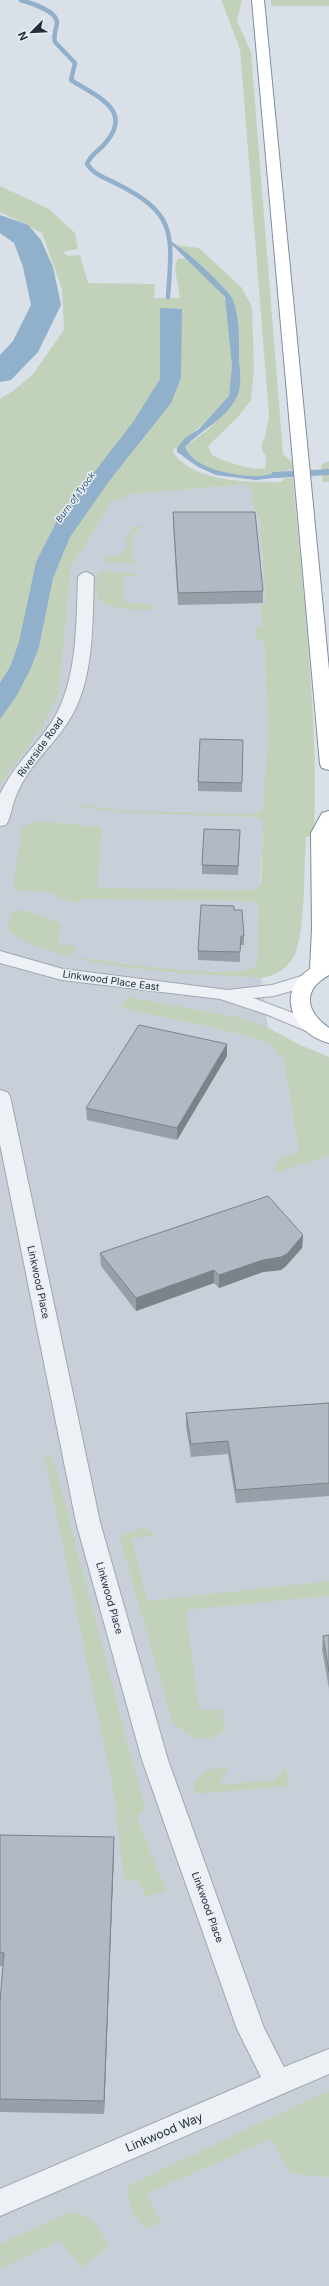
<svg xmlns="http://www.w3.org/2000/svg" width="329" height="2286" font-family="Inter,sans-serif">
<rect width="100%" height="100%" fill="#dae0e7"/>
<polygon fill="#c8cfd9" points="248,484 255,496 250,497 260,522 266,604 264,640 268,737 259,905 261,978 268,1028 300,1045 329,1057 329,2286 0,2286 0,780 59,694 71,568 113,499 125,500 123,495"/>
<g fill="#c2d2ba">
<path d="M221,0H242L237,21L251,52L283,454L292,462L294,470C282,470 272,475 260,476C237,477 196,472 185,447L211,427L234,402L238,396L240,379L224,288L177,245L199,248L242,288L252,307L254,370L251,400L238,417L208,446L212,455C229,463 246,469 265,469L266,456L262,451V444L265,437L269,416L240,49Z"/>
<rect x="271" y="0" width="58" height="6"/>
<path d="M0,186L49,209L75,233L78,249L63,252L68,256L80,255L88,283L155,284L154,298H180L175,269L177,259L185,258C195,268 217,285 224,297C231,308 235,385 229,397C219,415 190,432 177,448L173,449L174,454C195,480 239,482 269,482C276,482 282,484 285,478H293C303,597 319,717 314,836L306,837C304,865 306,940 292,960C284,971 273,976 261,978C189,973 114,972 45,949C31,944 19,941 8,930C9,925 8,918 11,914C18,903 51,921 62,923L58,944L76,946L71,956C99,960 242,984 257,964L259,905L253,901L80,899L79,903C66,903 57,894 44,892C35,890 21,894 13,887L22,827L39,821L102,827L97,888L245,890L255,889L261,884L263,821L256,817L125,813L77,806L78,804L126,811L256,814L263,809L268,737L264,640H257L256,626L263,625L261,604H266L260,522L250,497L255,496L248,484L124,495L125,500L113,499L71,568L59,694L40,730L0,785V399L13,391L33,374L64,330L62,289L42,233L0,212Z"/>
<polygon points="329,461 329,482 323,482 321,465"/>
<polygon points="135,525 145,528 137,528 137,533 132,534 133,561 138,561 132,564 104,561 106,556 120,557 129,542 124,541"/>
<path d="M106,571L138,574V576H124V602L154,605V610C134,609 112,612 97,598V577L99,572Z"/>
<path d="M127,997L237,1017L268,1028L300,1045L329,1057V1156L274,1173C274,1158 288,1155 299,1151L284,1061L273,1046L256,1038L208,1026L120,1008Z"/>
<polygon points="44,1454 53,1458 145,1809 137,1818 166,1891 145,1897 139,1881 124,1881 114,1794"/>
<path d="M142,1528L149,1529L155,1536L132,1538L147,1601L329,1581V1596L186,1610L199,1710L222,1709L225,1730C205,1746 189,1738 172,1721L120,1539L125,1534Z"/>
<polygon points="230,1766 219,1785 274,1780 286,1767 289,1786 196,1794 193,1784 207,1770"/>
<path d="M329,2090V2177L291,2174L271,2139L146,2194L161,2223L147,2229C132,2217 127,2204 129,2185Z"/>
<polygon points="78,2212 94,2221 109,2247 81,2267 60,2240 0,2269 0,2244 65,2214"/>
</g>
<g fill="#91b0cb">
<path d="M172,242C184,249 228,288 233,300C240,318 239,342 239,361C240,371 242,387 237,397C226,419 201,430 185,447C194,470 239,477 260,476C268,475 276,473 284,471V478L281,477L256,480L216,475L198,467L177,452V448L185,438L199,429L229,396L232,366L225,297L172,245Z"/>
<polygon points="160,308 182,309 181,378 171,403 110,480 70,537 53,578 39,647 30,670 16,697 0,719 0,683 10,667 19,642 36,562 58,519 133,422 160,379"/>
</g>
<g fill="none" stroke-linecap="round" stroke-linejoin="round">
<path stroke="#91b0cb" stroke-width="4.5" d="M21,0C30,3 57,10 57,23C56,30 53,35 55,42L75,63L71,80C94,95 133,109 107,141C101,150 91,153 87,164C94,175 106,178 117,184C178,214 172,236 168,297"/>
<polyline stroke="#91b0cb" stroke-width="6" points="274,475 329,472"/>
<polygon fill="#91b0cb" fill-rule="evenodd" points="0,215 28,225 41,240 53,267 61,305 38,352 11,380 0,382 0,355 13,341 31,305 23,267 14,243 0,233"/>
<g stroke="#9fa7b1" stroke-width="2">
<g id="minor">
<path d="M86,572L91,574L94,577C92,624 95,681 68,722C56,741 39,756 27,775C21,784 16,794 13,805C11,811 10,819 6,825L0,826V794L2,790C16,763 37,745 53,720C78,679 76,624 78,577L81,574Z"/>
<polygon points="0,951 63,969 228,990 272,985 308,974 315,976 317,980 315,984 274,996 253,998 320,1023 322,1027 320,1031 313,1033 306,1031 268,1015 220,999 62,980 0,963"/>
<polygon points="0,1090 7,1092 10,1096 100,1522 168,1760 264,2028 284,2067 329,2049 329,2074 0,2216 0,2189 261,2077 237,2029 142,1760 76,1522 0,1144"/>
</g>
</g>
<g stroke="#808e9f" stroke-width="2">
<g id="trunk">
<polygon points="252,0 264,0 329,670 329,770 322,768 320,764"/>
<path d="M329,811V975C302,990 305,1011 329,1028V1043C293,1034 274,992 310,969L312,929L311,833L322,813Z"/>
</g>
</g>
<use href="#minor" fill="#edf0f5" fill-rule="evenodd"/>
<use href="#trunk" fill="#fff" fill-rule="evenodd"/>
</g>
<g fill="#989fa9">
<polygon points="173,512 263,591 263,603 178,605 173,524"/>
<polygon points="243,740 242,792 198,791 198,782"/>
<polygon points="240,839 238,875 202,874 202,865"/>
<polygon points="234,910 244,936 244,945 240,945 240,962 198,960 198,951"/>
<polygon points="227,1056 177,1140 87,1120 86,1108"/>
<polygon points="303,1235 302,1248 286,1266 281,1270 263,1272 219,1288 214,1283 136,1311 101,1266 100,1253"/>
<polygon points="329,1403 329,1496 236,1503 228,1454 191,1457 186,1426 186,1413"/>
<polygon points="329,1635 329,1689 322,1649 323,1636"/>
<polygon points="0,1835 114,1837 114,1850 104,2114 0,2112 0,2002 3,1966 0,1966"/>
</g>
<g fill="#7c8289">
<polygon points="227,1044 227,1056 177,1140 177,1128"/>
<polygon points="303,1235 302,1248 286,1266 281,1270 263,1272 219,1288 219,1275"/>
<polygon points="214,1270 214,1283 136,1311 136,1298"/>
<polygon points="114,1837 114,1850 104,2114 104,2101"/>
</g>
<g fill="#b1b9c4" stroke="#7c8289">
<polygon points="173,512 255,512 263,591 178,593"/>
<polygon points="200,739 243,740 242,783 198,782"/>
<polygon points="204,829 240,830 238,866 202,865"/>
<polygon points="201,905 234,906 234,910 242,910 244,936 241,936 240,952 198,951"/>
<polygon points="139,1025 227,1044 177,1128 86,1108"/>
<polygon points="268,1196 303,1235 287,1254 281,1257 263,1260 219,1275 214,1270 136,1298 100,1253"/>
<polygon points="329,1403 329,1483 236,1490 228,1441 191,1444 186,1413"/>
<polygon points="329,1635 329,1672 323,1636"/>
<polygon points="0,1835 114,1837 104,2101 0,2099 0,2002 4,1953 0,1952"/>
</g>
<g text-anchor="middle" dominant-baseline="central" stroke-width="3" stroke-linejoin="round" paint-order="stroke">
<g font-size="9" font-style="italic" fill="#2a5075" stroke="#e9eff5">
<text transform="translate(75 497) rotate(-54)">Burn of Tyock</text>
</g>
<g font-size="10" fill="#232e3e" stroke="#e9eff5">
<text transform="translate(40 747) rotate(-54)">Riverside Road</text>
<text transform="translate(111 980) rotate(8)">Linkwood Place East</text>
<text transform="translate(39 1282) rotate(78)">Linkwood Place</text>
<text transform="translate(110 1598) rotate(74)">Linkwood Place</text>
<text transform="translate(208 1907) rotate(70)">Linkwood Place</text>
</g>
<g font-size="12" fill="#232e3e" stroke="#e9eff5">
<text transform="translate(164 2132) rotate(-23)">Linkwood Way</text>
</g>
</g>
<g transform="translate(32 32) rotate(246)" stroke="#e9eff5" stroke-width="3" paint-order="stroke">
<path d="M0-3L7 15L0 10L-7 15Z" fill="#232e3e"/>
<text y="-6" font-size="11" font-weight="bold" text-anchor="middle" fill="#232e3e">N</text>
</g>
</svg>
